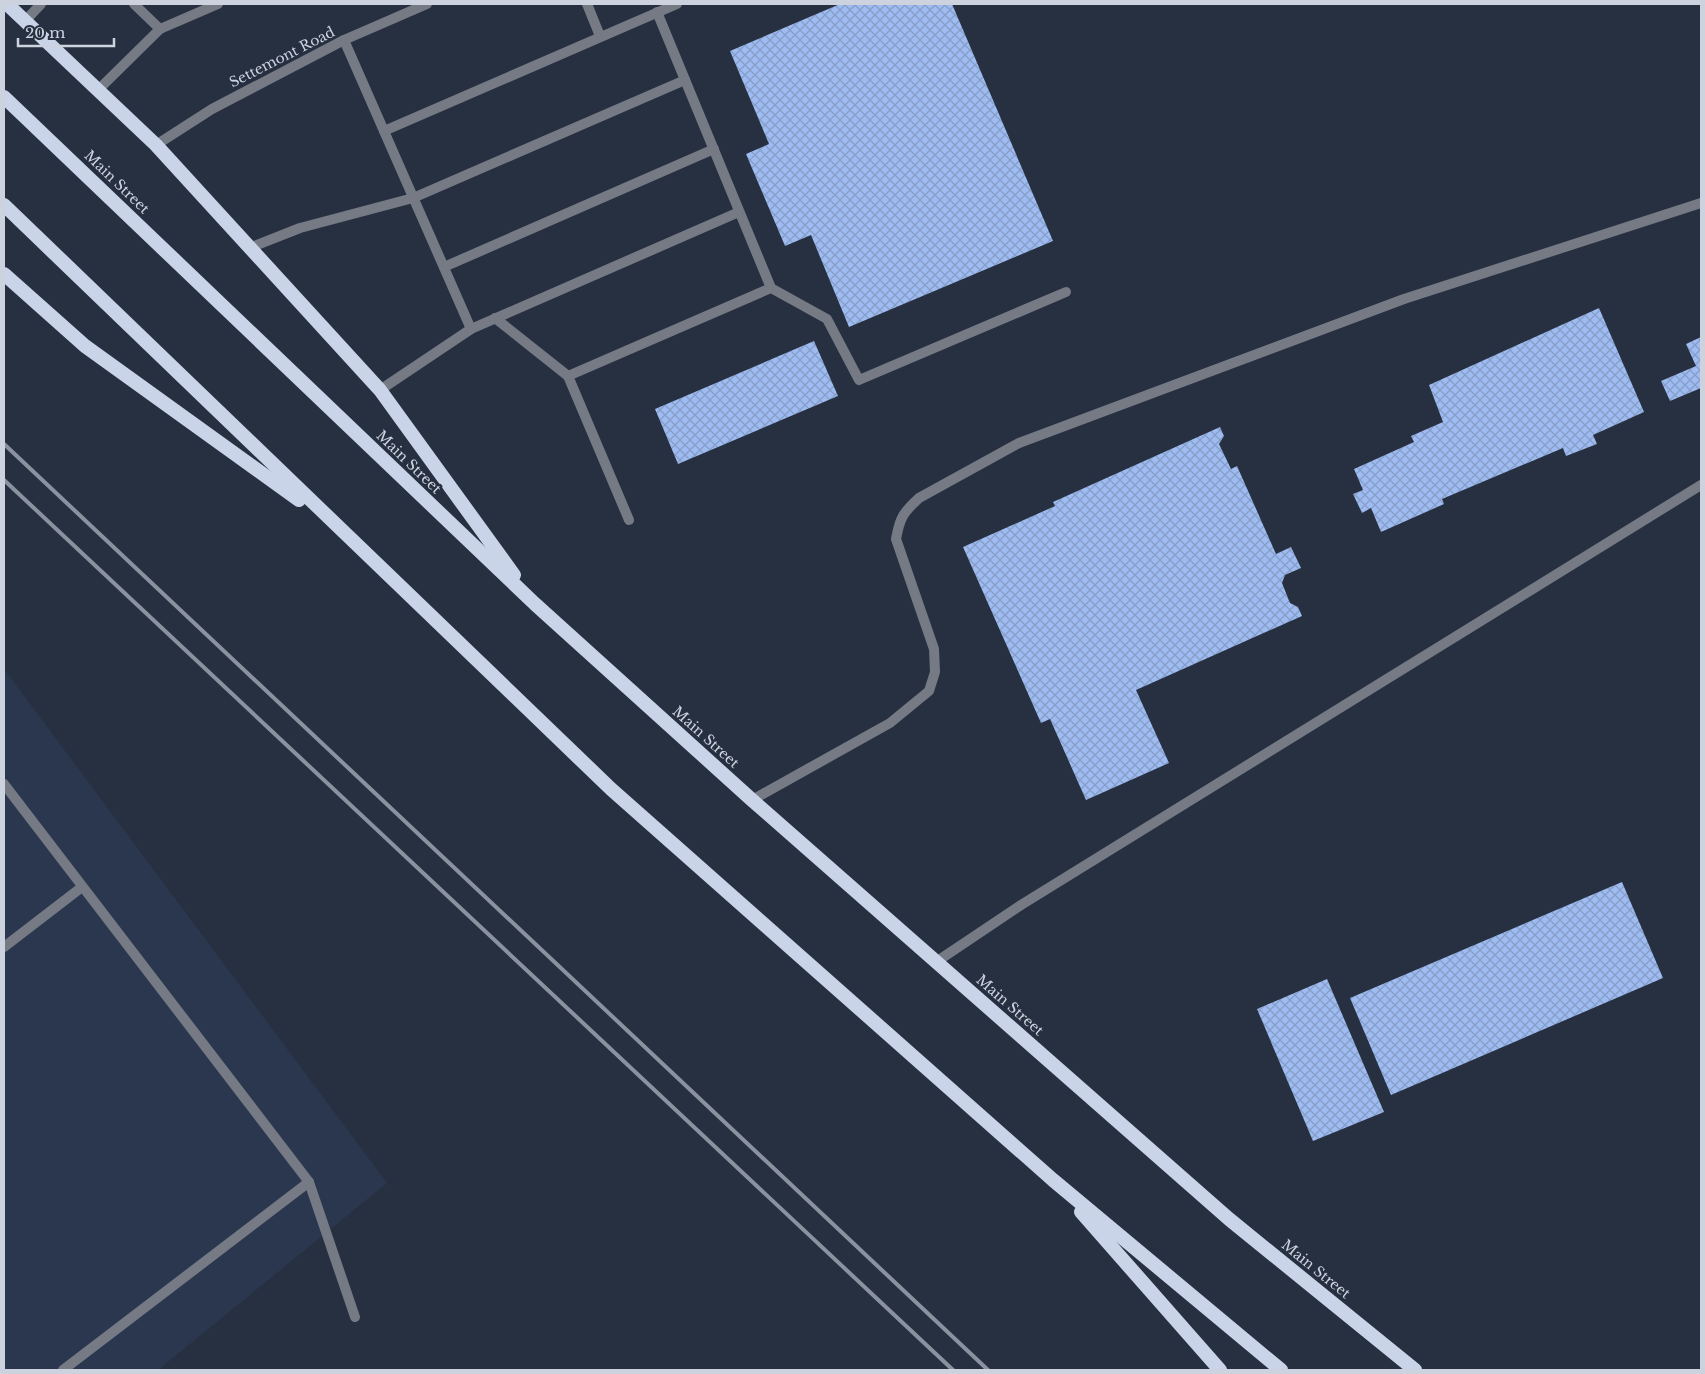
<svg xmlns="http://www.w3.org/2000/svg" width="1705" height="1374" font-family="'Libre Baskerville',serif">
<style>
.built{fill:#2b374e}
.building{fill:url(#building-cross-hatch)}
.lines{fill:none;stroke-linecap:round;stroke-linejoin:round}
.service{stroke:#757a84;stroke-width:10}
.minor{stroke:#757a84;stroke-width:10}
.trunk{stroke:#c9d4e9;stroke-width:14}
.rail{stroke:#8a929f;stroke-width:4}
.labels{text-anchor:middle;stroke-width:5;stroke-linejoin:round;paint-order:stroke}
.street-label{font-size:14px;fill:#cdd3de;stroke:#263041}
</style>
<defs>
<pattern id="building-cross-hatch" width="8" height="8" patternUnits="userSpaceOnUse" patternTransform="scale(1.25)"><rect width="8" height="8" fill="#9ebcf2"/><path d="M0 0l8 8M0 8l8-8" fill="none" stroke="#869dc6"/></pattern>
</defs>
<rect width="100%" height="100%" fill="#263041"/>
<path class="built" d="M4,669L387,1183L158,1370H4Z"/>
<g class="building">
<path d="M840,4H952L1053,241L849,327L811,235L785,246L746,154L769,144L730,51Z"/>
<path d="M1599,308L1644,412L1593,435L1597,444L1566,456L1563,448L1442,499L1444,504L1381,532L1371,508L1362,513L1353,494L1363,490L1354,469L1414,442L1411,436L1443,422L1429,385Z"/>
<path d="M1701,337V388L1670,401L1661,381L1696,366L1686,344Z"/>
<path d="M814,341L838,396L678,464L655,409Z"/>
<path d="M1220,427L1224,436L1219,444L1231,469L1237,466L1276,554L1291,547L1301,568L1285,575L1282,583L1290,603L1298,607L1302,616L1136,690L1169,763L1086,800L1050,719L1041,723L963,547L1055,506L1053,502Z"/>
<path d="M1622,882L1663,978L1391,1095L1350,998Z"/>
<path d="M1327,979L1384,1112L1313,1141L1257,1009Z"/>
</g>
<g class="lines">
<g class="service">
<path d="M134,4L160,29"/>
<path d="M587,4L600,36"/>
<path d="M657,12L771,288L827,319L859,380L1066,292"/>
<path d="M25,21L41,4"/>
<path d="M344,40L471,329"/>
<path d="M98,90L160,29L218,4"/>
<path d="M384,131L677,4"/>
<path d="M249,248L300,228L413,198L685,80"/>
<path d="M444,267L714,149"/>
<path d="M495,318L568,376L629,520"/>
<path d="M568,376L771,288"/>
<path d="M380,390L471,329L739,212"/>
<path d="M4,784L309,1182L355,1317"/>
<path d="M752,800L890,723L929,691L935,672L934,649L896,539C900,517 903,513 919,498L1019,443L1404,299L1701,203"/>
<path d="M4,947L82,887"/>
<path d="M936,962L1021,905L1701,485"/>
<path d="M63,1370L309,1182"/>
</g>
<path class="minor" d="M156,145L212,109L344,40L427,4"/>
<g class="trunk">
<path d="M7,4L156,145L380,390L514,575"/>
<path d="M4,97L535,604L752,800L1229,1219L1415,1370"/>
<path d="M4,205L611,789L1053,1180L1281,1370"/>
<path d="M4,274L85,346L299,500"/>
<path d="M1081,1212L1220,1370"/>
</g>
<g class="rail">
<path d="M4,444L988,1370"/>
<path d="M4,480L953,1370"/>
</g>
</g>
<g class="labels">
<g class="street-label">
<text transform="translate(282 57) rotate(-27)" y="5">Settemont Road</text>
<text transform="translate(117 182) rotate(44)" y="5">Main Street</text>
<text transform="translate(409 462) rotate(44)" y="5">Main Street</text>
<text transform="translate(706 737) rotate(42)" y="5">Main Street</text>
<text transform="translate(1010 1005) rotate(41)" y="5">Main Street</text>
<text transform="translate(1316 1269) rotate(39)" y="5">Main Street</text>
</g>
</g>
<rect width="1705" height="1374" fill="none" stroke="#cdd3de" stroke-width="10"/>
<path d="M18 38v8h96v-8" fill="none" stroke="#cdd3de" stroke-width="2.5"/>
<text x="25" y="38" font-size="15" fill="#cdd3de" stroke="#263041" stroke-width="4" paint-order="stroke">20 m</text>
</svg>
